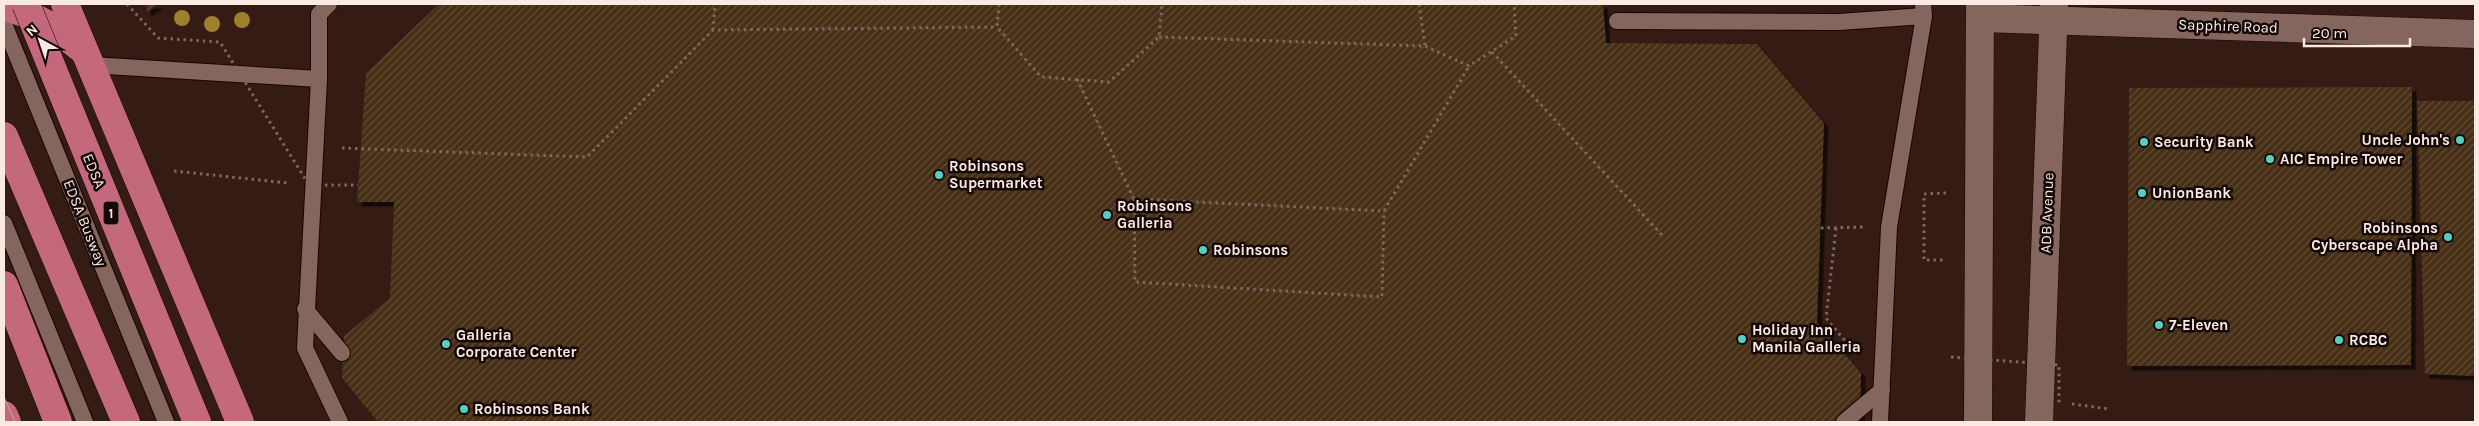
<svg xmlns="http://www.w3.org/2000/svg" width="2479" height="426" font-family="Karla,sans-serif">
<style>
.building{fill:url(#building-hatch);filter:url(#shadow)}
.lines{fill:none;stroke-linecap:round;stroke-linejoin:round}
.service-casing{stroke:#1b0502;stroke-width:18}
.minor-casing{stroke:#1b0502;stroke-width:29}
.tertiary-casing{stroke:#1b0502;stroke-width:29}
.trunk-casing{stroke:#1b0502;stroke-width:29}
.path{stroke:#7e6861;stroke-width:3;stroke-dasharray:2.5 4;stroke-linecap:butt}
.service{stroke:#85665e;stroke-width:16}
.minor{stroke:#85665e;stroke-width:28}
.tertiary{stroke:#85665e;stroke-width:28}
.trunk{stroke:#c4687c;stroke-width:28}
.tram{stroke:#c2aea8;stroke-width:1}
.trunk-bridge-casing{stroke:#1b0502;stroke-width:29;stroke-linecap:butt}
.path-bridge{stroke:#7e6861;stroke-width:3;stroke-dasharray:2.5 4;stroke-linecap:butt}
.trunk-bridge{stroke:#c4687c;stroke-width:28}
.tree{fill:#9e7f2c}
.poi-dot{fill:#58cec0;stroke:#140906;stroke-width:2}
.labels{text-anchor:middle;stroke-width:5;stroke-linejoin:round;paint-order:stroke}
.shield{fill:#140906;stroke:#b6a6a1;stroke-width:1}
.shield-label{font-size:14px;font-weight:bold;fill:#fbe9e4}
.street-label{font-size:15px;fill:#fbe9e4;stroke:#140906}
.poi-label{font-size:15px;font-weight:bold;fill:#fbe9e4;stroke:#140906;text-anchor:start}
</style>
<defs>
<pattern id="building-hatch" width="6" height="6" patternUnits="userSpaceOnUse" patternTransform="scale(1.25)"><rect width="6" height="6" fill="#462e15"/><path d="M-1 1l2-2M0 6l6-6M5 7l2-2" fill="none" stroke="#624c37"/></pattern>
<filter id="shadow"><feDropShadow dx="4.5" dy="4.5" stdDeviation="0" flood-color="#0009"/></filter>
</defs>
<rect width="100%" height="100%" fill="#341b14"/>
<g class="building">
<path d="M146,4H159L147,12Z"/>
<path d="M439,4H1603L1606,43L1757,44L1824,123L1817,322L1861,373L1860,422H378L342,378L344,336L390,298L394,202H357L366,73Z"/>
<path d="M2412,87L2411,365L2127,366L2129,88Z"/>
<path d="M2417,101H2475V376L2425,374Z"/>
</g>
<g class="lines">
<g class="service-casing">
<g id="service">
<path d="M329,4L319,14V79L305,348L340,422"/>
<path d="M1617,21L1839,22L1924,16"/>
<path d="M4,24L166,422"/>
<path d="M91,65L319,79"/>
<path d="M4,223L85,422"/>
<path d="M305,309L342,353"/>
<path d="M1844,422L1882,390"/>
<path d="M1880,422L1889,227L1924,16L1923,4"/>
</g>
</g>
<g class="minor-casing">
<path id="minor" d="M1981,18L2475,34"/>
</g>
<g class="tertiary-casing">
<g id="tertiary">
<path d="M1978,422L1980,4"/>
<path d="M2039,422L2054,4"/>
</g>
</g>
<g class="trunk-casing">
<g id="trunk">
<path d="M65,4L240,422"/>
<path d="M4,7C36,14 58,30 83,50"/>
<path d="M4,136L126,422"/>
<path d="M4,285L58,422"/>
<path d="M4,415L7,422"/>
</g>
</g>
<g class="path">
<path d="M999,4L997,27L1041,77L1109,82L1159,37L1162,4"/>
<path d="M1419,4L1425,46"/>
<path d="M713,30L715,4"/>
<path d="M1159,37L1425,46L1469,66L1516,36L1514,4"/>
<path d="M1492,52L1662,235"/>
<path d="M1077,79L1134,199L1384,211L1469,66"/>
<path d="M342,148L587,157L713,30L997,27"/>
<path d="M174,171L288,183"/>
<path d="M1946,193L1924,194V260H1946"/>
<path d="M1134,199L1135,282L1382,297L1384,211"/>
<path d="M1821,228L1863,227"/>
<path d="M1836,228L1826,318L1856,354"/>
<path d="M2072,404L2109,409"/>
</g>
<use href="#service" class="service"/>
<use href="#minor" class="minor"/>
<use href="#tertiary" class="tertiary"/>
<use href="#trunk" class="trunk"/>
<path class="tram" d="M4,397L15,422"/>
<g class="trunk-bridge-casing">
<path id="trunk-bridge" d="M26,4L197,422"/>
</g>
<g class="path-bridge">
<path d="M127,4L158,38L220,42L309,185H358"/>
<path d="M1951,357L2059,365V403"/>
</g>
<use href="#trunk-bridge" class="trunk-bridge"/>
</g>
<g class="tree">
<circle cx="182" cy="18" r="8"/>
<circle cx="242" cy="20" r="8"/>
<circle cx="212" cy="24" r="8"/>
</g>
<g class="poi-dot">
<circle cx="2460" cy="140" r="5"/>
<circle cx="2144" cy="142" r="5"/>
<circle cx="2270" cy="159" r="5"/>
<circle cx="939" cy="175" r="5"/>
<circle cx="2142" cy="193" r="5"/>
<circle cx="1107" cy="215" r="5"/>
<circle cx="2448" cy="237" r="5"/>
<circle cx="1203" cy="250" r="5"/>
<circle cx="2159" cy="325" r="5"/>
<circle cx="1742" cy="339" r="5"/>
<circle cx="2339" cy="340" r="5"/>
<circle cx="446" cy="344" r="5"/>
<circle cx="464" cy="409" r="5"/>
</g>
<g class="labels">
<rect class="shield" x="103.5" y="201.5" width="15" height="23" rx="4"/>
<g class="shield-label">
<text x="111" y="218">1</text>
</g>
<g class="street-label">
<text transform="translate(2228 26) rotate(2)" y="5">Sapphire Road</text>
<text transform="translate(94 171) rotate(68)" y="5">EDSA</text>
<text transform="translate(2047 213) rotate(-88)" y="5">ADB Avenue</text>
<text transform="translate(85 223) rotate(68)" y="5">EDSA Busway</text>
</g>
<g class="poi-label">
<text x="2450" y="145" text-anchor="end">Uncle John's</text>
<text x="2154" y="147">Security Bank</text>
<text x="2280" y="164">AIC Empire Tower</text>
<text x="949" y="171">Robinsons<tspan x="949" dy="17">Supermarket</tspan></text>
<text x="2152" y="198">UnionBank</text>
<text x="1117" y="211">Robinsons<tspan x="1117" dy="17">Galleria</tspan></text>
<text x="2438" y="233" text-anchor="end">Robinsons<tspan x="2438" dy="17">Cyberscape Alpha</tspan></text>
<text x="1213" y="255">Robinsons</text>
<text x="2169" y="330">7-Eleven</text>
<text x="1752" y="335">Holiday Inn<tspan x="1752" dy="17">Manila Galleria</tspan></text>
<text x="456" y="340">Galleria<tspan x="456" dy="17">Corporate Center</tspan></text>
<text x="2349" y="345">RCBC</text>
<text x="474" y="414">Robinsons Bank</text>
</g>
</g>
<rect width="2479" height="426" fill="none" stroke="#fbe9e4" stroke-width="10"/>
<g transform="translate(40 40) rotate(320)" stroke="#140906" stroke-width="4" paint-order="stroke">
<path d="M0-4L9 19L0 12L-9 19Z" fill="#fbe9e4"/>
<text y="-8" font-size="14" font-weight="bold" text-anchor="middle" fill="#fbe9e4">N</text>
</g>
<path d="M2304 38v8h106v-8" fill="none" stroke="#fbe9e4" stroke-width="2.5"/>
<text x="2312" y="38" font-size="15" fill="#fbe9e4" stroke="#140906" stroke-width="4" paint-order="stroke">20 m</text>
</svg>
